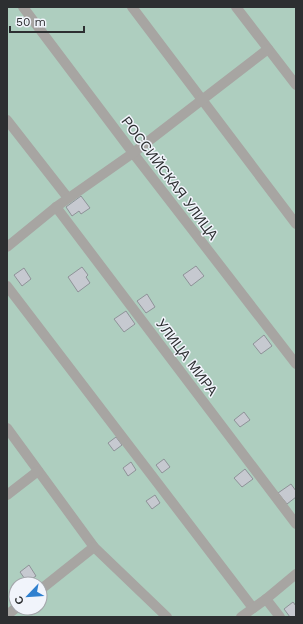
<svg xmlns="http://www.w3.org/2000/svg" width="303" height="624" font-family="'Work Sans',sans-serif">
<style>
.green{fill:#aecebf;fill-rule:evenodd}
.building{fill:#c6c9d0;stroke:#8e9298}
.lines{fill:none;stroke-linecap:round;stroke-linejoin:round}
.minor{stroke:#a7a5a2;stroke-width:10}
.labels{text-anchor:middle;stroke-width:3;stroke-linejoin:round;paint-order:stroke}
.street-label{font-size:14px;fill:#2d2f31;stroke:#f1f4fb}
</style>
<rect width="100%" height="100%" fill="#f1f4fb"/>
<path class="green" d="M7,7H296V617H7ZM16,584H40V608H16Z"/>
<g class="building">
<path d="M81,196L90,208L81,214L79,211L72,216L66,207Z"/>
<path d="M196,266L204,276L191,286L183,275Z"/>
<path d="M82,267L88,275L86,277L90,283L78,292L68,277Z"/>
<path d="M24,268L31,279L22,286L14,275Z"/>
<path d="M147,294L155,307L146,313L137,301Z"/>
<path d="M126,311L135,324L124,332L114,319Z"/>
<path d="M264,335L272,346L261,354L253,344Z"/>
<path d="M244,412L250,420L240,427L234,420Z"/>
<path d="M116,437L122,445L114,451L108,443Z"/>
<path d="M164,459L170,467L162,473L156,465Z"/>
<path d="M131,462L136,470L128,476L123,468Z"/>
<path d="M245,469L253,479L242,487L234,478Z"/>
<path d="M291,484L296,491V497L287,504L278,493Z"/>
<path d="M155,495L160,503L152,509L146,501Z"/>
<path d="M29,565L36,576L27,582L20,572Z"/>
<path d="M293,602L296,606V617H290L284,609Z"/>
</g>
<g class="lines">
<g class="minor">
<path d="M23,7L133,153L296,364"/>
<path d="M132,7L296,224"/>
<path d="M236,7L296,85"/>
<path d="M7,120L68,198"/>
<path d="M56,207L296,524"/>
<path d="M7,247L56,207L133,153L268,49"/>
<path d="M7,286L253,608"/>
<path d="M7,428L94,547L167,617"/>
<path d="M7,495L38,471"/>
<path d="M40,590L94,547"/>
<path d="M266,599L280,617"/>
<path d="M7,615L16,608"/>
<path d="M241,617L266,599L296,574"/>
</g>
</g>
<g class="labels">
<g class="street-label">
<text transform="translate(170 178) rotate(53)" y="5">РОССИЙСКАЯ УЛИЦА</text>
<text transform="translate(187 357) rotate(53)" y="5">УЛИЦА МИРА</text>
</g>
</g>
<rect width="303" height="624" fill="none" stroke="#2d2f31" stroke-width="16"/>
<g transform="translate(28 596) rotate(245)"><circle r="19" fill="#f1f4fb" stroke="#a3a5aa"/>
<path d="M0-3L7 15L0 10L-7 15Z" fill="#2f80cf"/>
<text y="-6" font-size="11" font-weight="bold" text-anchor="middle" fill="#2d2f31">С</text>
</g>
<path d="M10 26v6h74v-6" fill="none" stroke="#2d2f31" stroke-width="2"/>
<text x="16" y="26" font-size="12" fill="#2d2f31" stroke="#f1f4fb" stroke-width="3" paint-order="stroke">50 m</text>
</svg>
